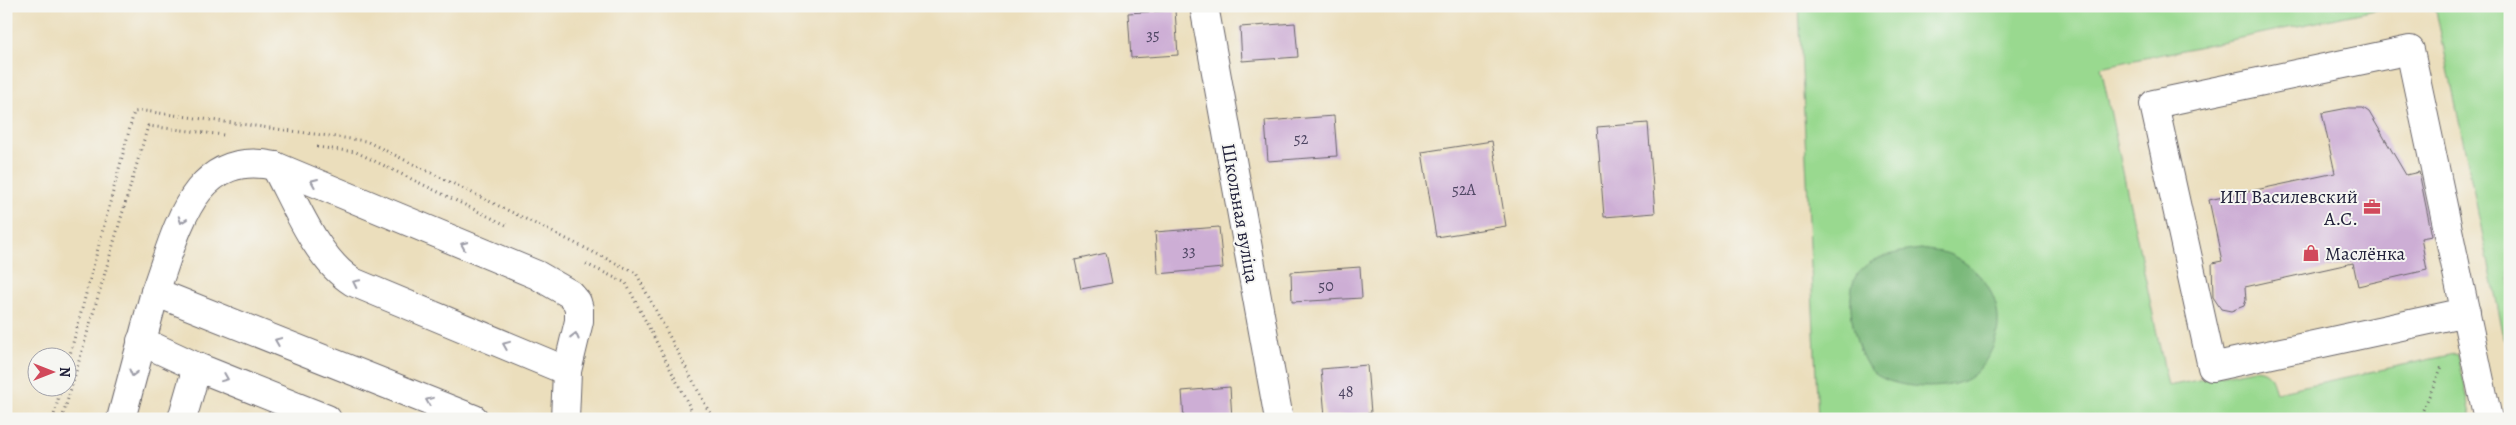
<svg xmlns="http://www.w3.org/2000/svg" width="2516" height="425" font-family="Alegreya,serif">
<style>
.green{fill:#99d98f;stroke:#5e7e65}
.forest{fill:#7ab97a;stroke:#4e6e5a}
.building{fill:#cdaed5}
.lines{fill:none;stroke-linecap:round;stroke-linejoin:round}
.minor-casing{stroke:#686468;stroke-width:30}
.major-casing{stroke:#686468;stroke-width:30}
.path{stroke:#686468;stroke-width:3;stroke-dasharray:1 4;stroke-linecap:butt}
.minor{stroke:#fff;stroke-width:28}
.major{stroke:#fff;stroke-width:28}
.oneway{stroke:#9c9ca7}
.labels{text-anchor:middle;stroke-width:4;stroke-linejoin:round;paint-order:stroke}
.number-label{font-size:16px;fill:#4d4562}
.poi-label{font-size:19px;fill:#22223b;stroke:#f6f6f2;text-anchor:end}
.street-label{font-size:19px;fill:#22223b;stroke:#f6f6f2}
</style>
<rect width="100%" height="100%" fill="#f6f6f2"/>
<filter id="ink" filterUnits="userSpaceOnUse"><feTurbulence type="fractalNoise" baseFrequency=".02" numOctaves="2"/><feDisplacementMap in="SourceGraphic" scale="10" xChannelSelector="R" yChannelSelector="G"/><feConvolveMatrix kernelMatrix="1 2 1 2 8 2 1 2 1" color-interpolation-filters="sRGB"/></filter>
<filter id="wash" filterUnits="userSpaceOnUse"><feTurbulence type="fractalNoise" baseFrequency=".0096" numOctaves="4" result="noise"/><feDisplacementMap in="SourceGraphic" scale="20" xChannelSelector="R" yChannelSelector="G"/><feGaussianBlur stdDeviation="1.12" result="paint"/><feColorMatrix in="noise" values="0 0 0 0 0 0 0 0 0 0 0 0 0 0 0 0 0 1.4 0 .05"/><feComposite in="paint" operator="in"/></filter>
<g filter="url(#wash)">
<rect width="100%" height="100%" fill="#ebdebc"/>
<g class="green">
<path d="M1799,6H2394L2101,67L2168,386L2254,369C2271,370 2271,378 2276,392L2455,354L2458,355L2472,419H1818Z"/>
<path d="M2435,6H2510V366Z"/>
</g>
<path class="forest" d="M1921,249C1930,251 1943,251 1951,255C1991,274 2011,315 1989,355C1983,365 1978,372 1969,378C1948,392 1893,389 1874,373C1855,358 1842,292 1858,273C1873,255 1900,252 1921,249Z"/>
<g id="blocks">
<g class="building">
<path d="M1175,10L1178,55L1131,58L1128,13Z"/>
<path d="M1295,23L1298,57L1242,61L1240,27Z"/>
<path d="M2348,108H2363L2369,112L2406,175L2419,172L2432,236L2421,238L2427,270L2358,286L2353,263L2245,287L2246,300L2244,306L2231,311L2221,309L2213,297L2212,263L2222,261L2209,200L2335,173L2322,113Z"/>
<path d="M1334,116L1337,156L1268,161L1265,121Z"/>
<path d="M1648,123L1655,213L1604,217L1597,127Z"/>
<path d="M1492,141L1506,226L1436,237L1422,152Z"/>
<path d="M1219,227L1223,268L1158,274L1155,232Z"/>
<path d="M1106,253L1112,283L1081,289L1075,260Z"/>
<path d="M1360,267L1362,298L1292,302L1291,272Z"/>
<path d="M1367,365L1371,413L1325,417L1321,369Z"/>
<path d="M1230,387L1232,419H1184L1182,391Z"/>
</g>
</g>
</g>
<g filter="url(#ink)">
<use href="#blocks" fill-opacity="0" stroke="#686468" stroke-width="1"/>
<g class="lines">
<g class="minor-casing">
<g id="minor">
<path d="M1204,6L1279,419"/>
<path d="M275,166C295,203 317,260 353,282L567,371"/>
<path d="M155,292C177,232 192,148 275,166L537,275L570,294L577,302L579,309V321L567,371L565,419"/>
<path d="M2466,312L2212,367L2154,104L2410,50L2488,419"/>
</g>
</g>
<g class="major-casing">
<g id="major">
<path d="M141,341L197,367"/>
<path d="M121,419L155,292L474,419"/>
<path d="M182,419L197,367L327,419"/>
</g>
</g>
<g class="path">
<path d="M317,147L356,152L506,225"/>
<path d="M586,264L626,283L696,419"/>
<path d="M68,362L134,112L144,111L366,141L636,273L713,419"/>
<path d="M53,419L61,388"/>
<path d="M62,419L148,126L224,135"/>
<path d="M2419,419L2443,364"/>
</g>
<use href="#minor" class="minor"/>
<use href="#major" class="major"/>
</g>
<defs><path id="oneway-chevron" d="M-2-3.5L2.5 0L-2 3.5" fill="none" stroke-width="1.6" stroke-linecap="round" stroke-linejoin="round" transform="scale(1.25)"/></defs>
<g class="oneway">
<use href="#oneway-chevron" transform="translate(314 182) rotate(-157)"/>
<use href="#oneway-chevron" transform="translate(182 220) rotate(110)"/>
<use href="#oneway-chevron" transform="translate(464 245) rotate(-157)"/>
<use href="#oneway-chevron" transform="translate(356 283) rotate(-154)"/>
<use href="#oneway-chevron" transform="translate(575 336) rotate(-76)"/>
<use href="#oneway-chevron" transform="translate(278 341) rotate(-158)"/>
<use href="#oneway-chevron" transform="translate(506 345) rotate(-158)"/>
<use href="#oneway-chevron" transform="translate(133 373) rotate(105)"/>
<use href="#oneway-chevron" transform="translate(225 378) rotate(22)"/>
<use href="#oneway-chevron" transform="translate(429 401) rotate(-158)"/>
</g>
</g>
<defs>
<g id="office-bare" transform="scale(1.35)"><path d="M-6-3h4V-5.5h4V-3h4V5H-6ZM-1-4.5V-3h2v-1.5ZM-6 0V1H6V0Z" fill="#d1495b" stroke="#f6f6f2" stroke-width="2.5" paint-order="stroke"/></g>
<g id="shop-bare" transform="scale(1.35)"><path d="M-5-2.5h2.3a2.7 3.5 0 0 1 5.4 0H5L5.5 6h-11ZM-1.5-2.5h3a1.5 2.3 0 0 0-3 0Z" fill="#d1495b" stroke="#f6f6f2" stroke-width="2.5" paint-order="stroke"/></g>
</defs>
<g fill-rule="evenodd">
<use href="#office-bare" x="2372" y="207"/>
<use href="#shop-bare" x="2311" y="253"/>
</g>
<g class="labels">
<g class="number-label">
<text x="1153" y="40">35</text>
<text x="1301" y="144">52</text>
<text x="1464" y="195">52А</text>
<text x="1189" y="256">33</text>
<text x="1326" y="291">50</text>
<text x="1346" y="397">48</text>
</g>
<g class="poi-label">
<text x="2358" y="203">ИП Василевский<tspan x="2358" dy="22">А.С.</tspan></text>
<text x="2325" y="260" text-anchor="start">Маслёнка</text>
</g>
<g class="street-label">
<text transform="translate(1241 213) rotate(80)" y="7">Школьная вуліца</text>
</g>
</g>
<rect width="2516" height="425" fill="none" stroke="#f6f6f2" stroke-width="25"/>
<g transform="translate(52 372) rotate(90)"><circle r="24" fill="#f6f6f2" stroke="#a1a1a9"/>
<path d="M0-4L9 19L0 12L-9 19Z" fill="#d1495b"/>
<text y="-8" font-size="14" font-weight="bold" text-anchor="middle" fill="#22223b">N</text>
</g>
</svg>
